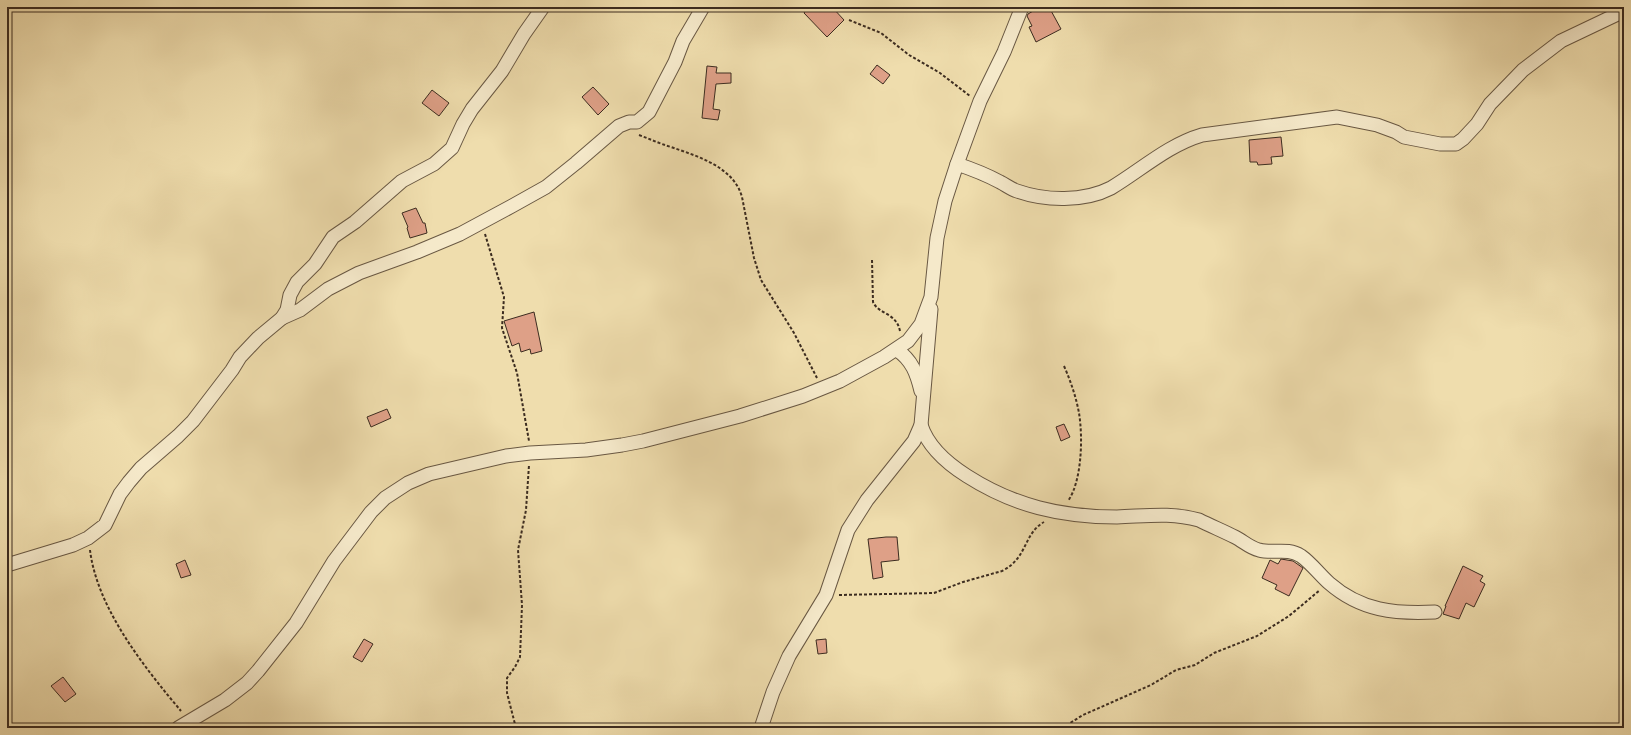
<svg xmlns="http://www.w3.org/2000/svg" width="1631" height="735" font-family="'IM FELL DW Pica',serif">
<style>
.building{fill:#dea087;stroke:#3c2c20}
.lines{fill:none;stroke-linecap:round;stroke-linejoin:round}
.minor-casing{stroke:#695843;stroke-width:15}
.path{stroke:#3c2c20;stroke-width:2;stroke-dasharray:3 2;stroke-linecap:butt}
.minor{stroke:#f5e9ca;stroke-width:13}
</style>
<rect width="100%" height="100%" fill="#efddad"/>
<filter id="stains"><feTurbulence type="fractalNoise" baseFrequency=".005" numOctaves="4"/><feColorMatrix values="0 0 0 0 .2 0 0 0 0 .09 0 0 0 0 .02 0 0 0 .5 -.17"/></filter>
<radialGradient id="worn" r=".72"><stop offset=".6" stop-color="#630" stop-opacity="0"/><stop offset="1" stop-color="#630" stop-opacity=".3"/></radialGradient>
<g class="building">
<path d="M808,7H832L844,20L827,37L804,13Z"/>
<path d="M1040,7H1049L1061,29L1036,42L1029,27L1032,26L1027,16L1028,14Z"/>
<path d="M877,65L890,75L883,84L870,74Z"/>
<path d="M707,66L717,67L716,73H731V83L716,84L713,109L720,110L718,120L702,118Z"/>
<path d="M593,87L609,104L598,115L582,97Z"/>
<path d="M432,90L449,103L439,116L422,103Z"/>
<path d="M1281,137L1283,156L1271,157L1272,164L1258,165L1257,162H1250L1249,140Z"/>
<path d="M416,208L423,223H425L427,233L410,238L407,228L408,227L402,213Z"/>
<path d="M534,312L542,351L531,354L530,349L521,352L519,343L512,346L504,321Z"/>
<path d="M387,409L391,418L371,427L367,417Z"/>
<path d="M1064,424L1070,437L1061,441L1056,427Z"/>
<path d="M886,537H897L899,560L881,562L883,577L873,579L868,539Z"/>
<path d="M1281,559L1293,561L1303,568L1289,596L1275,589L1277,585L1262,578L1270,560L1278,564Z"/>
<path d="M185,560L191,575L181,578L176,564Z"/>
<path d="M1463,566L1483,576L1480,581L1485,584L1474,607L1466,603L1459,619L1443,614L1446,606H1445Z"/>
<path d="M364,639L373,644L362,662L353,657Z"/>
<path d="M826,639L827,653L818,654L816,640Z"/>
<path d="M63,677L76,694L65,702L51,686Z"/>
</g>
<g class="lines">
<g class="minor-casing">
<g id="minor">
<path d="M957,164C972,169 987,175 1000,182C1006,185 1011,189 1017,191C1045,201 1084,202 1111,188C1141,170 1168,145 1202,135L1337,117L1377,125L1396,132L1404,137L1440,144H1456L1463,139L1477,124L1490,104L1523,70L1561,41L1624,11"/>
<path d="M282,318L300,310L328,289L359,273L417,252L460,234L512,206L546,187L576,163L619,126L629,122H637L649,112L675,62L683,41L703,7"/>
<path d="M897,350C912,360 917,374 921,391"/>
<path d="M921,425C928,447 948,464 967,476C1014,506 1061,517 1117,517C1147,516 1170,512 1199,520C1211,526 1223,531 1235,537C1243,541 1250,548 1259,550C1273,554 1287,547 1301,556C1311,563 1320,575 1329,583C1361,611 1395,614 1435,612"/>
<path d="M7,565L73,545L88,538L105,525L120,494L129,482L141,468L178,436L193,421L232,370L240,357L258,338L282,318L287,310L290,295L297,282L315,264L333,237L355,222L402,181L434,164L452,148L463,124L472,109L502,71L524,34L543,7"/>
<path d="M178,728L225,700L247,683L258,671L296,623L334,561L371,512L385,498L408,483L429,474L506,456L530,453L586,450L622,445L643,441L740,416L803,396L840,381L884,357L908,341L921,324L931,297L937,238L942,215L945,201L957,164L980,101L1004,52L1022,7"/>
<path d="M761,728L773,692L789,656L826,595L848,530L867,500L914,441L921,425L931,309"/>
</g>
</g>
<g class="path">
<path d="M849,20L881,33L909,55L940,73L970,96"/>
<path d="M639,135C647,138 654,141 662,144C690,154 733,164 742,197L754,258L761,280L794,333L817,378"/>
<path d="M485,234L504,297L502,328L517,373L529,441"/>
<path d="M872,260L873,302C879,315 896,312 900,331"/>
<path d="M1064,366C1071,382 1076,397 1079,413C1083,437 1082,481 1068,501"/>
<path d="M90,550C97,608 144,667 181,711"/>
<path d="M839,595L934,593L963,582L1002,571C1028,558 1023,534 1044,522"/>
<path d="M516,728L507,693V678L515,667L520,657L522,605L518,550L526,510L529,465"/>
<path d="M1062,728L1083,715L1151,685L1176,670L1195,665L1214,653L1257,636L1289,616L1320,590"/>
</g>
<use href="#minor" class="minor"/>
</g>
<rect width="1631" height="735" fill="none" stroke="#efddad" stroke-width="24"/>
<rect x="8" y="8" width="1615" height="719" fill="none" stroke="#3c2c20" stroke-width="2"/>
<rect x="12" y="12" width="1607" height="711" fill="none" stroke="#3c2c20"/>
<rect width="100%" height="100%" filter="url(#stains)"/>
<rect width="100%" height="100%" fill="url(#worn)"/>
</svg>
